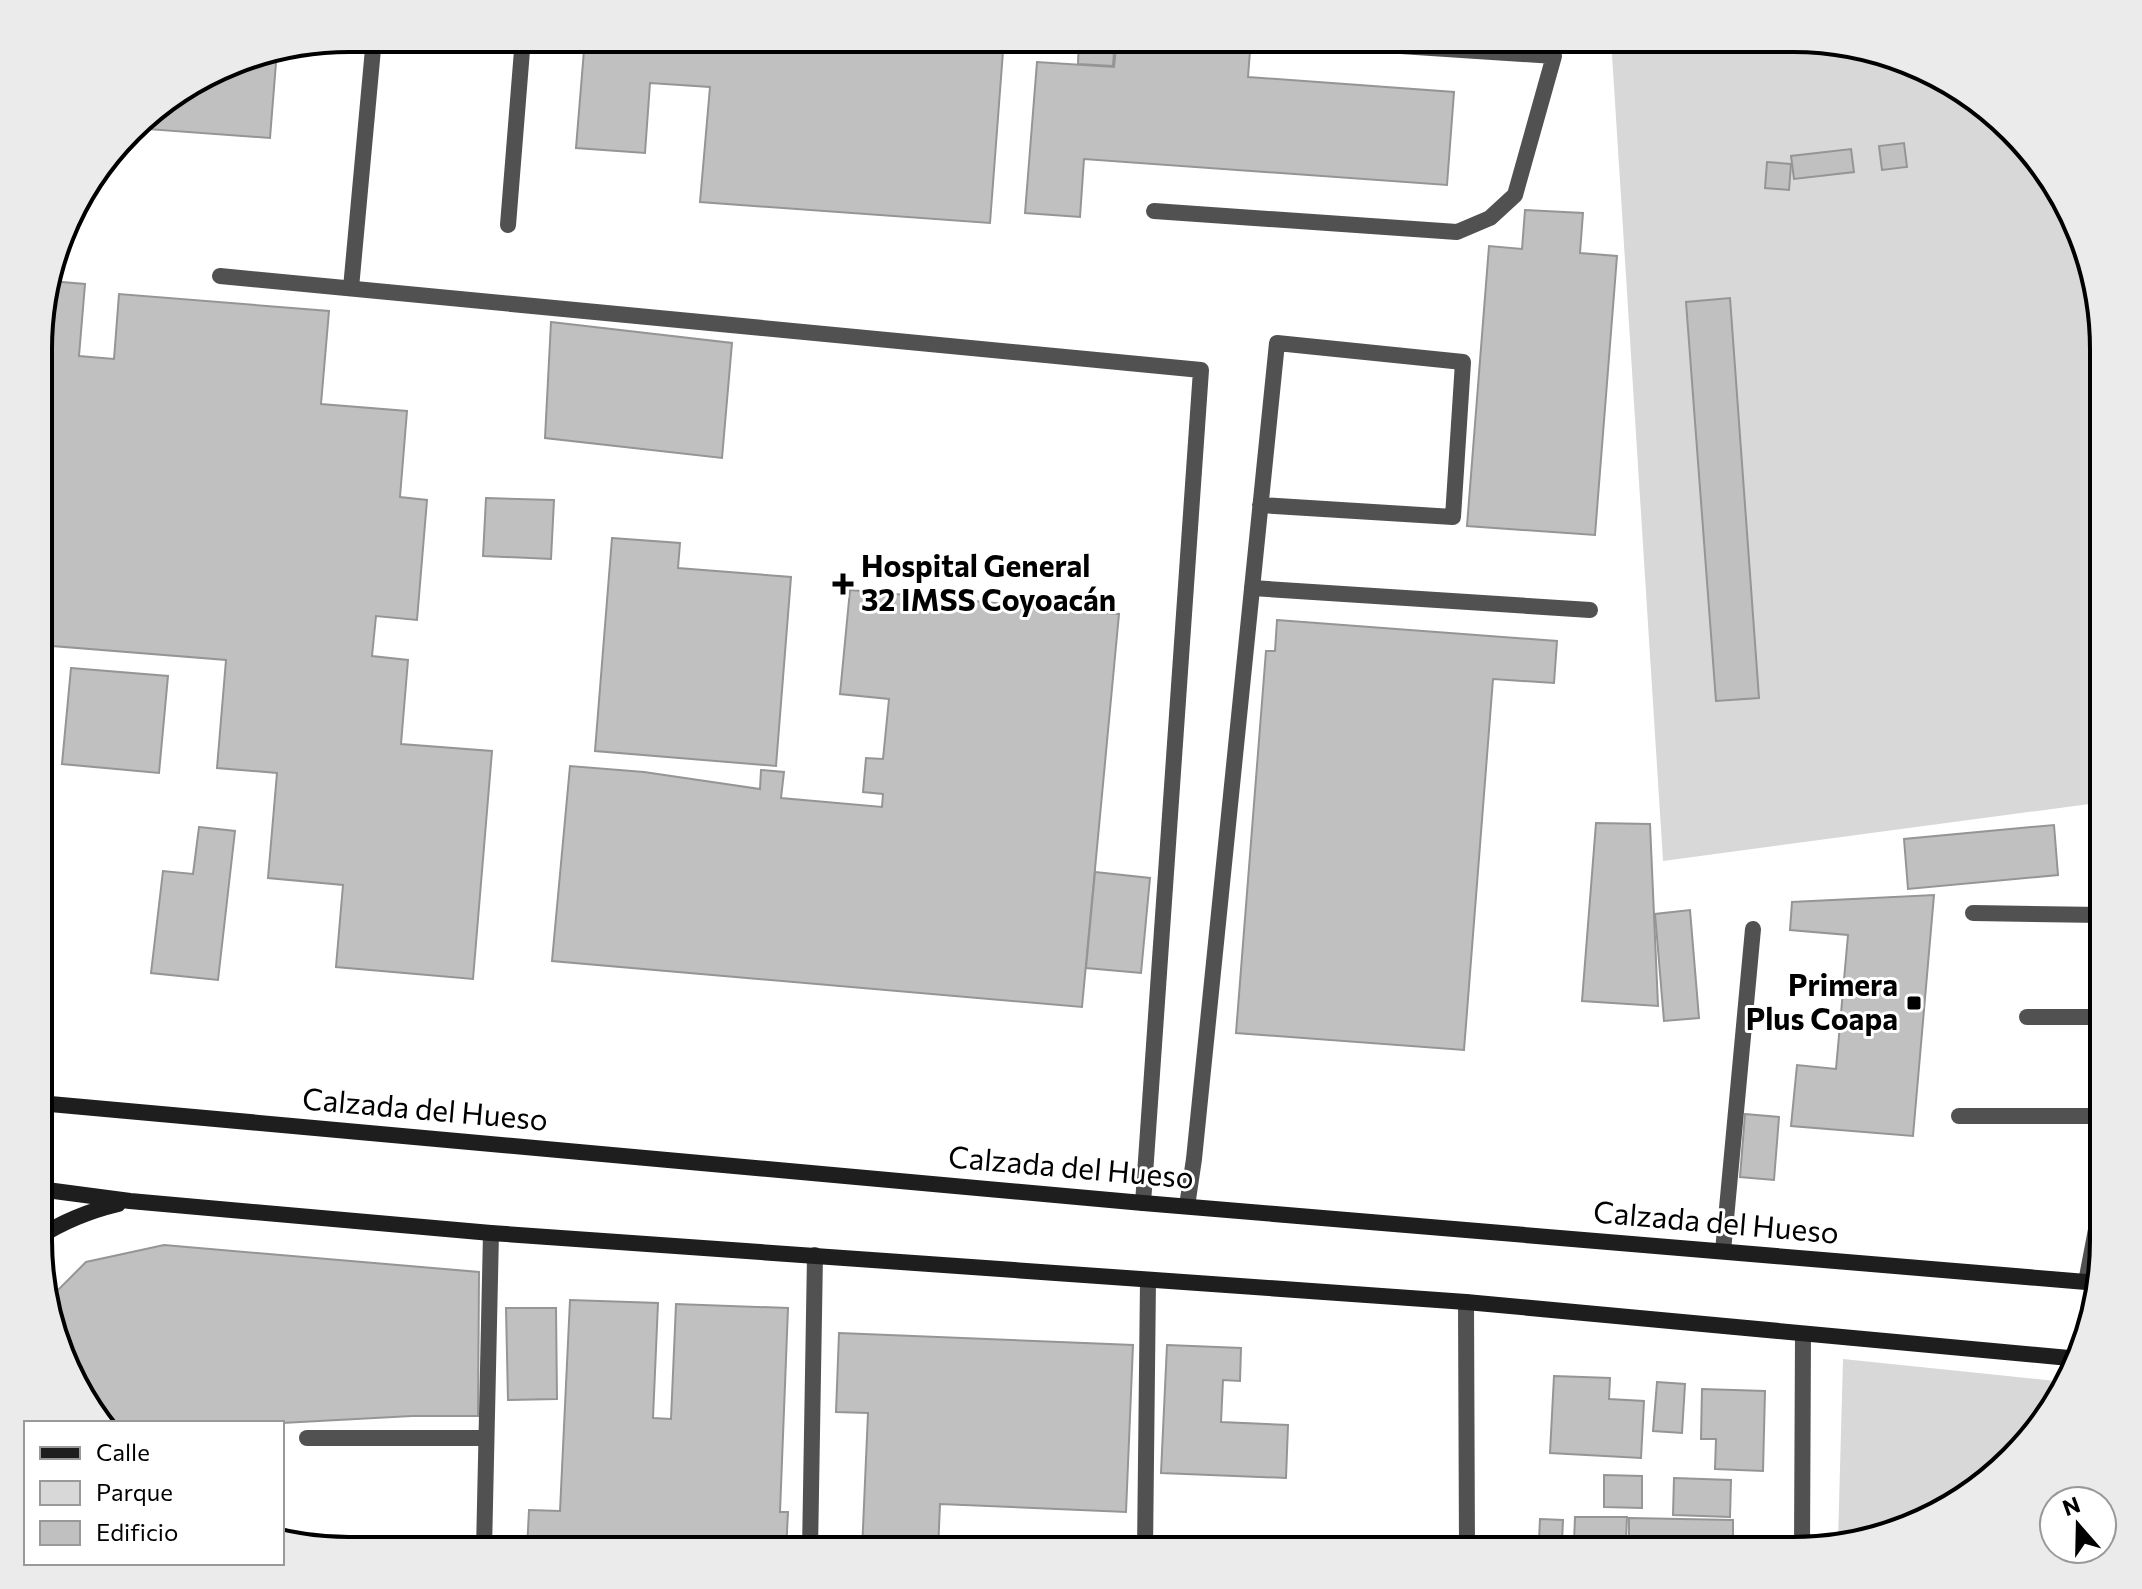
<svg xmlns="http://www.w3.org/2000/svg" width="2142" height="1589" font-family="Commissioner,sans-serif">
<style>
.green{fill:#d8d8d8}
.building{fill:#c0c0c0;stroke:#959595;stroke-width:2}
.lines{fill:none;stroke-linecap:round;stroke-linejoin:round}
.lane{stroke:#515151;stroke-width:16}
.street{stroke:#515151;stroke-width:16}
.secondary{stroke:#1e1e1e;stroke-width:16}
.poi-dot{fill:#000;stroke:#fff;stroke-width:3}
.labels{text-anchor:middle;stroke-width:6;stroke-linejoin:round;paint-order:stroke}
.poi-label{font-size:30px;font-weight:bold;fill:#000;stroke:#fff;text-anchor:start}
.street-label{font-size:30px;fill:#000;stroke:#fff}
.rim{fill:none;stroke:#000;stroke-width:4}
</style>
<rect width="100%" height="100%" fill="#fff"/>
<g class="green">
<path d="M1611,39H1813L1912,62L1998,115L2072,212L2104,349V802L1663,861Z"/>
<path d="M1843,1359L2066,1382L2027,1445L1930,1519L1838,1541Z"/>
</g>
<g class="building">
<path d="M585,38H1004L990,223L700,202L710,87L650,83L645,153L576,148Z"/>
<path d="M1079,38H1115L1113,66L1078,64Z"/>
<path d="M1117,38H1251L1248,77L1454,92L1447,185L1084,159L1080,217L1025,213L1037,62L1114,67Z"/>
<path d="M277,50L270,138L133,128L144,115L249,55Z"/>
<path d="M1904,143L1907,167L1882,170L1879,146Z"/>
<path d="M1851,149L1854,172L1794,179L1791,156Z"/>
<path d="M1767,162L1791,164L1789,190L1765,188Z"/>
<path d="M1525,210L1583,213L1580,253L1617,256L1595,535L1467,526L1489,246L1522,249Z"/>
<path d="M50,281L85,284L79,356L114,359L119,294L329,311L321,404L407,411L400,497L427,500L417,620L376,616L372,656L408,660L401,744L492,751L473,979L336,967L343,885L268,878L277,773L217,768L226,660L40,645L41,308Z"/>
<path d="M1730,298L1759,698L1716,701L1686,302Z"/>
<path d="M551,322L732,343L722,458L545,438Z"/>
<path d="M486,498L554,500L551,559L483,556Z"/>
<path d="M612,538L680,543L678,568L791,577L776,766L595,751Z"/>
<path d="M850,590L1119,614L1082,1007L552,961L570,766L644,772L760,789L761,770L784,772L781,798L882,807L883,794L863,792L866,758L883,759L889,699L840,694Z"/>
<path d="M1277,620L1557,641L1554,683L1493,679L1464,1050L1236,1033L1266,651H1275Z"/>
<path d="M71,668L168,676L159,773L62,764Z"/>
<path d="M1596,823L1650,824L1658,1006L1582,1001Z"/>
<path d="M2054,825L2058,875L1908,889L1904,839Z"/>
<path d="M199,827L235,831L218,980L151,973L163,871L193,874Z"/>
<path d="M1095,872L1150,878L1141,973L1086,968Z"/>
<path d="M1934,895L1913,1136L1791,1126L1797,1065L1836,1069L1848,935L1790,930L1792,902Z"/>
<path d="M1690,910L1699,1018L1664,1021L1655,914Z"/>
<path d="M1745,1114L1779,1117L1774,1180L1740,1177Z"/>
<path d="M164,1245L479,1272L478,1416H412L282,1423H105L70,1378L49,1299L86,1262Z"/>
<path d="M570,1300L658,1303L653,1418L671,1419L676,1304L788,1308L780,1512H788L786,1551L527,1550L529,1510L560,1511Z"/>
<path d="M506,1308H556L557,1399L508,1400Z"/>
<path d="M839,1333L1133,1345L1126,1512L940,1504L938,1551H862L868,1413L836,1412Z"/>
<path d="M1167,1345L1241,1348L1240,1381L1223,1380L1221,1422L1288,1425L1286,1478L1161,1473Z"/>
<path d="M1554,1376L1610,1378L1609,1399L1644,1401L1641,1458L1550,1453Z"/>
<path d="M1657,1382L1685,1384L1682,1433L1653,1431Z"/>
<path d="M1702,1389L1765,1391L1763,1471L1715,1469L1716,1439H1701Z"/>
<path d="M1604,1475L1642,1476V1508L1604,1507Z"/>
<path d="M1674,1478L1731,1480L1730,1517L1673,1515Z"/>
<path d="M1575,1517H1627L1626,1542H1574Z"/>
<path d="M1629,1518L1733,1520V1551H1661L1662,1544H1629Z"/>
<path d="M1540,1519L1563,1520L1562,1541H1567V1551H1504V1542L1539,1541Z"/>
<path d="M1578,1546L1605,1547V1551H1578Z"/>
</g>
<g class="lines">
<g class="lane">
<path d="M1154,211L1457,232L1490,218L1515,195L1554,56L1309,40"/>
<path d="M508,225L523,38"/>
<path d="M220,276L1201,370L1143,1203"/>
<path d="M351,288L374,38"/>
<path d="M1252,588L1590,610"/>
<path d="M1973,913L2102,915L2099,1214L2086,1282"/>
<path d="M2027,1017H2102"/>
<path d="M1959,1116H2102"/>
<path d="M1187,1206L1194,1159L1277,343L1463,362L1453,517L1260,505"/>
<path d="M1723,1251L1753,929"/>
</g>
<g class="street">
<path d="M1466,1302L1467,1551"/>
<path d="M307,1438H486"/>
<path d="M1802,1549L1803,1334"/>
<path d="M484,1550L491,1233"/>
<path d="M810,1551L815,1255"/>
<path d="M1145,1551L1148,1280"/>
</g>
<g class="secondary">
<path d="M39,1103L1143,1203L2098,1283"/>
<path d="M39,1189L130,1201L491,1233L1466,1302L2080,1359"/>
<path d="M39,1237C64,1221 89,1211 118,1204"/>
</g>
</g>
<g class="poi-dot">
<path d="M839 572h8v8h8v8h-8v8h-8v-8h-8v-8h8z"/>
<rect x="1906" y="995" width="16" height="16" rx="4"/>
</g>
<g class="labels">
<g class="poi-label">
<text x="861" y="577">Hospital General<tspan x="861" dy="34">32 IMSS Coyoacán</tspan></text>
<text x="1898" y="996" text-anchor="end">Primera<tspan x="1898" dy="34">Plus Coapa</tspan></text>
</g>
<g class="street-label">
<text transform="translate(425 1110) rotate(5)" y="10">Calzada del Hueso</text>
<text transform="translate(1071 1168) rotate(5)" y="10">Calzada del Hueso</text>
<text transform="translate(1716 1223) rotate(5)" y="10">Calzada del Hueso</text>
</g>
</g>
<path d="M0 0H2142V1589H0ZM349 52H1793A297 297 0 0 1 2090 349V1240A297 297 0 0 1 1793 1537H349A297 297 0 0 1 52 1240V349A297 297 0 0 1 349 52Z" fill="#ebebeb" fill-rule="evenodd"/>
<path class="rim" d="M349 52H1793A297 297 0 0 1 2090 349V1240A297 297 0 0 1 1793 1537H349A297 297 0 0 1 52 1240V349A297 297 0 0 1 349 52Z"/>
<rect x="24" y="1421" width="260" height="144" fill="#ffffff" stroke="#999999" stroke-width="2"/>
<rect x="40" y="1447" width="40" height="12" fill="#1e1e1e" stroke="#999999" stroke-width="2"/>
<text x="96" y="1461" font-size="24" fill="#000000">Calle</text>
<rect x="40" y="1481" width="40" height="24" fill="#d8d8d8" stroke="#999999" stroke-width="2"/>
<text x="96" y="1501" font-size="24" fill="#000000">Parque</text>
<rect x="40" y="1521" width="40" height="24" fill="#c0c0c0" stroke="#999999" stroke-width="2"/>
<text x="96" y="1541" font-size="24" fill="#000000">Edificio</text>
<g transform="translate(2078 1525) rotate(340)"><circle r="38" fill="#ffffff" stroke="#999999" stroke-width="2"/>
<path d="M0-6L14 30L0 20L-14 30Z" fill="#000000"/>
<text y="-12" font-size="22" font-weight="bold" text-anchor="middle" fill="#000000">N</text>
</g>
</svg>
